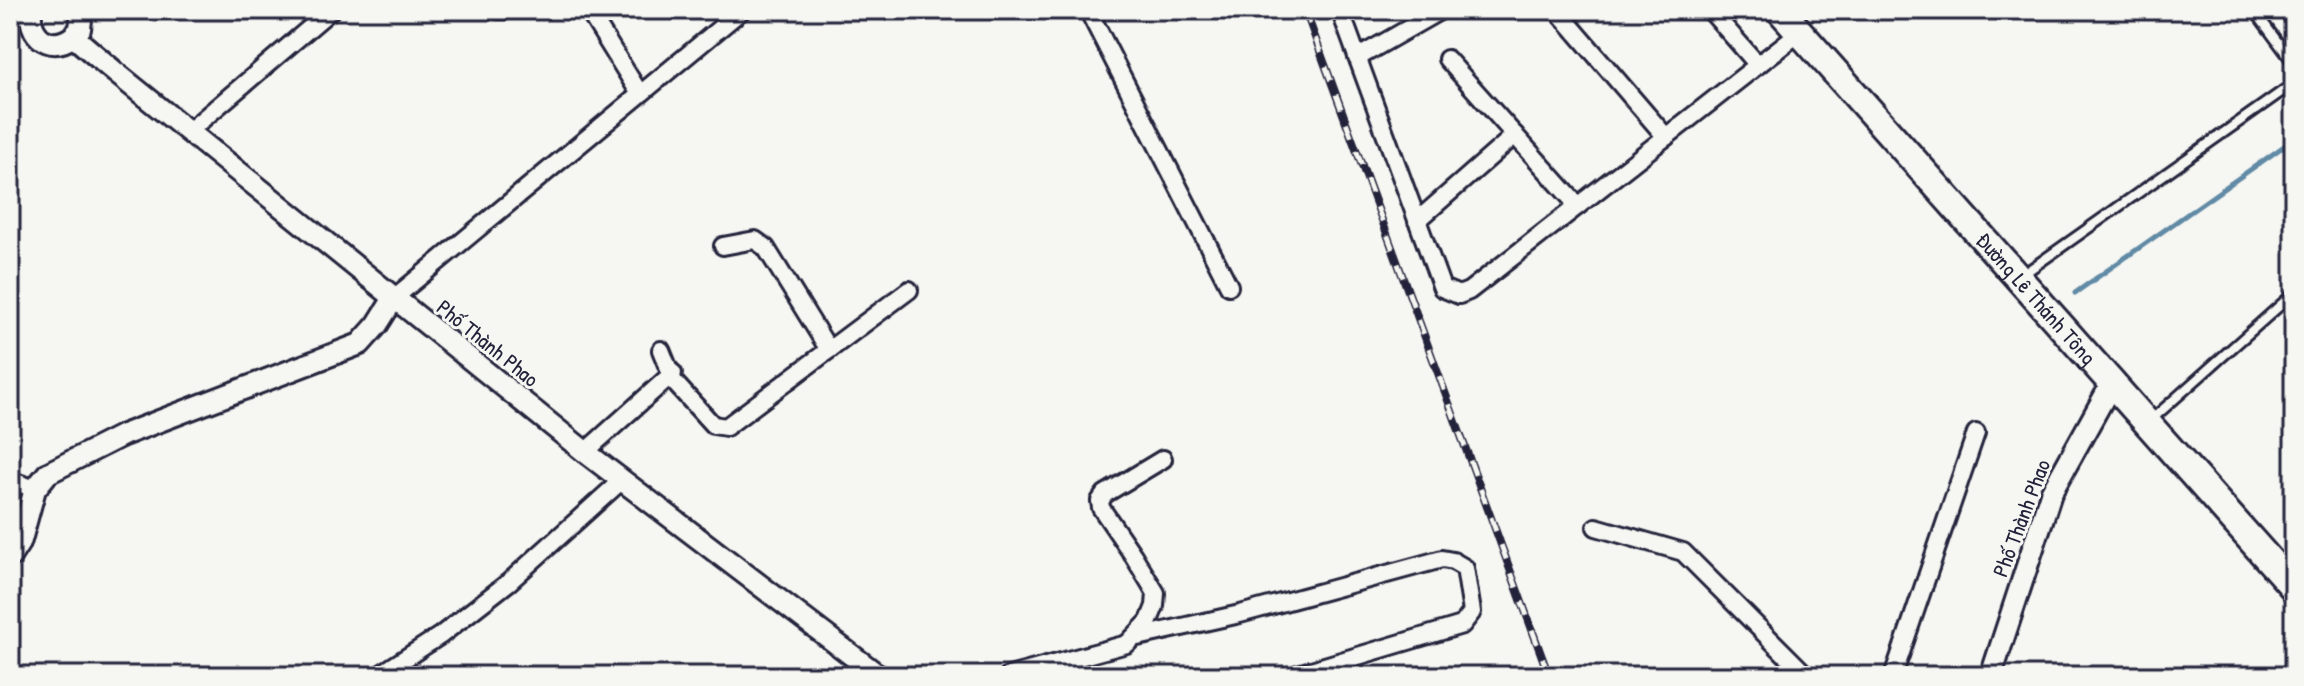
<svg xmlns="http://www.w3.org/2000/svg" width="2304" height="686" font-family="'Patrick Hand',sans-serif">
<style>
.lines{fill:none;stroke-linecap:round;stroke-linejoin:round}
.stream{stroke:#608aa5;stroke-width:5}
.service-casing{stroke:#22223b;stroke-width:14}
.minor-casing{stroke:#22223b;stroke-width:22}
.tertiary-casing{stroke:#22223b;stroke-width:26}
.trunk-casing{stroke:#22223b;stroke-width:32}
.service{stroke:#f6f6f2;stroke-width:8}
.minor{stroke:#f6f6f2;stroke-width:16}
.tertiary{stroke:#f6f6f2;stroke-width:20}
.trunk{stroke:#f6f6f2;stroke-width:26}
.rail-casing{stroke:#22223b;stroke-width:8}
.rail{stroke:#f6f6f2;stroke-width:5;stroke-dasharray:15;stroke-linecap:butt}
.labels{text-anchor:middle;stroke-width:6;stroke-linejoin:round;paint-order:stroke}
.street-label{font-size:22px;fill:#22223b;stroke:#f6f6f2}
</style>
<rect width="100%" height="100%" fill="#f6f6f2"/>
<filter id="ink" filterUnits="userSpaceOnUse"><feTurbulence type="fractalNoise" baseFrequency=".0125" numOctaves="2"/><feDisplacementMap in="SourceGraphic" scale="16" xChannelSelector="R" yChannelSelector="G"/><feConvolveMatrix kernelMatrix="1 2 1 2 8 2 1 2 1" color-interpolation-filters="sRGB"/></filter>
<g filter="url(#ink)">
<g class="lines">
<path class="stream" d="M2075,293L2294,139"/>
<g class="service-casing">
<g id="service">
<path d="M2254,10L2294,64"/>
<path d="M2022,275L2294,83"/>
<path d="M2151,420L2294,293"/>
</g>
</g>
<g class="minor-casing">
<g id="minor">
<path d="M499,10H505"/>
<path d="M588,10L640,94"/>
<path d="M1088,10L1229,286"/>
<path d="M1340,10L1442,288L1459,295L1469,291L1800,32"/>
<path d="M1557,10L1666,137"/>
<path d="M1710,10L1758,65"/>
<path d="M1357,58L1441,10"/>
<path d="M1447,59L1578,206"/>
<path d="M189,131L331,10"/>
<path d="M1417,221L1515,135"/>
<path d="M723,246L755,240L766,248L829,350"/>
<path d="M394,298L742,10"/>
<path d="M661,350L674,382L713,425L726,427L909,290"/>
<path d="M585,452L673,373"/>
<path d="M10,480L35,489"/>
<path d="M1596,527L1683,552L1807,676"/>
<path d="M1133,638L1240,614L1442,559L1453,561L1465,568L1472,612L1462,625L1291,676"/>
<path d="M378,676L441,635L509,582L622,480"/>
<path d="M1009,676L1127,644L1149,621L1155,606L1156,593L1133,555L1101,508L1100,501L1105,494L1163,459"/>
<path d="M1893,676L1976,433"/>
</g>
</g>
<g class="tertiary-casing">
<g id="tertiary">
<path d="M31,10C28,43 60,55 80,29L82,10"/>
<path d="M74,37L115,72L585,452L879,676"/>
<path d="M10,557L21,540L35,489L48,473L123,435L360,344L377,325L394,298"/>
<path d="M1991,676L2051,493L2112,383"/>
</g>
</g>
<g class="trunk-casing">
<g id="trunk">
<path id="s1" d="M1780,10L2294,588"/>
</g>
</g>
<use href="#service" class="service"/>
<use href="#minor" class="minor"/>
<use href="#tertiary" class="tertiary"/>
<use href="#trunk" class="trunk"/>
<g class="rail-casing">
<path id="rail" d="M1305,10L1549,676"/>
</g>
<use href="#rail" class="rail"/>
</g>
</g>
<g class="labels">
<g class="street-label">
<text dy="8" stroke="none"><textPath href="#s1" startOffset="386">Đường Lê Thánh Tông</textPath></text>
<text transform="translate(488 343) rotate(39)" y="8">Phố Thành Phao</text>
<text transform="translate(2021 518) rotate(-69)" y="8">Phố Thành Phao</text>
</g>
</g>
<rect width="2304" height="686" fill="none" stroke="#f6f6f2" stroke-width="40"/>
<rect x="20" y="20" width="2264" height="646" fill="none" stroke="#22223b" stroke-width="3" filter="url(#ink)"/>
</svg>
